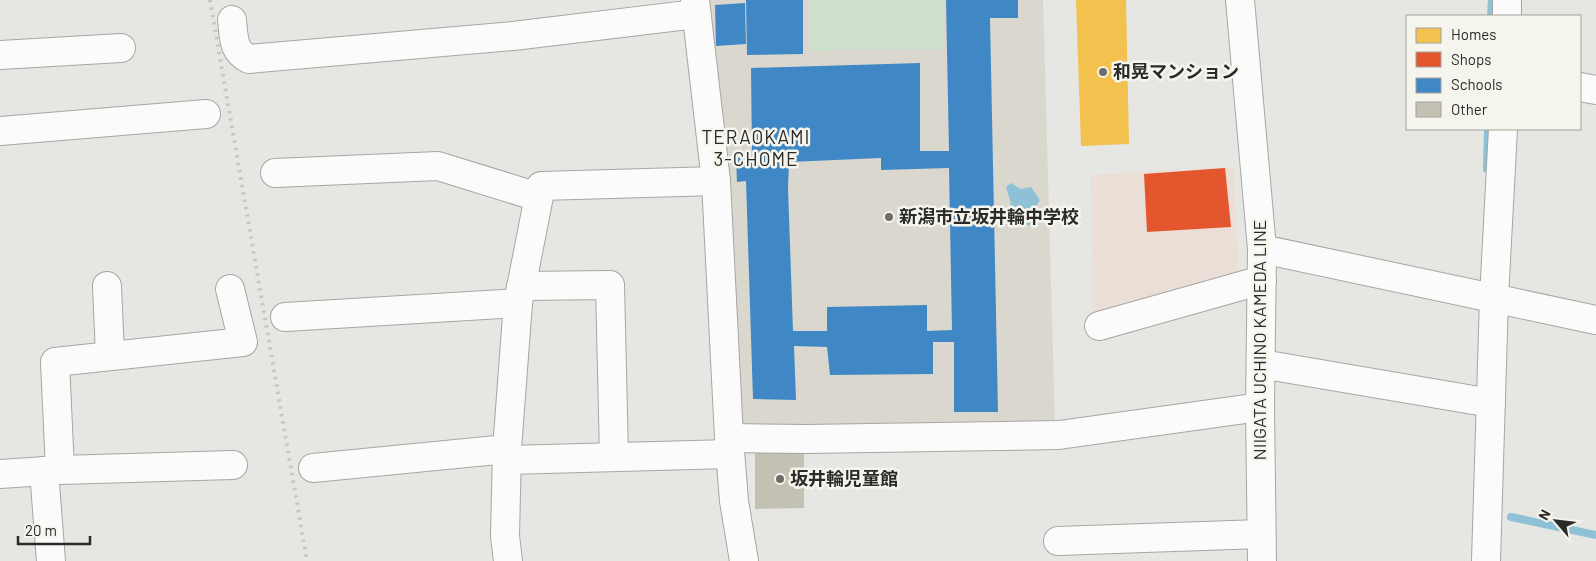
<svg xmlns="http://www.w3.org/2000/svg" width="1596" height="561" font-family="Barlow,'Noto Sans JP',sans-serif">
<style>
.commercial{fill:#eaded6}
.built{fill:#d9d7ce}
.green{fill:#cfe0cd}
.water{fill:#8ec1d5}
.homes{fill:#f2c14e}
.shops{fill:#e4572e}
.schools{fill:#3f88c5;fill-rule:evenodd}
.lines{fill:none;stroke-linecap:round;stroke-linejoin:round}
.stream{stroke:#8ec1d5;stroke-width:8}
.building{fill:#c3c1b3}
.minor-casing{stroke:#a6a6a3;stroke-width:30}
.primary-casing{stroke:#a6a6a3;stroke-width:30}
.minor{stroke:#fbfbfb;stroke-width:28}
.primary{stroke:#fbfbfb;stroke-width:28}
.rail{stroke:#c7c7c6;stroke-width:4;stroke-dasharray:2.5 5;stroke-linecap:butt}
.poi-dot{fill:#6c6c69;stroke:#f5f4ed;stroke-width:2}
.labels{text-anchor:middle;stroke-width:5;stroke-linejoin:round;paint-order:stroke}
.poi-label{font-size:18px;font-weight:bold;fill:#2b2a28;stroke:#f5f4ed;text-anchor:start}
.street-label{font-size:18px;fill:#2b2a28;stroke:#f5f4ed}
.neighbourhood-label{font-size:19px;letter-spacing:1px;fill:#2b2a28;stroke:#f5f4ed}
</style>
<rect width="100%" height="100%" fill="#e6e6e2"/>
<path class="commercial" d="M1233,167L1239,283L1093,322L1091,175Z"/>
<path class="built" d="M709,0H1043L1055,426L738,430Z"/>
<path class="green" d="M809,0H943L944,49L810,51Z"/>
<path class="water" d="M1011,183L1021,189L1031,187L1040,200L1031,214L1032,221L1030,226L1025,224L1021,220L1008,215V209L1011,203L1006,187Z"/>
<path class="homes" d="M1076,0H1126L1129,144L1081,146Z"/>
<path class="shops" d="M1225,168L1231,227L1147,232L1144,174Z"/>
<g class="schools">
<path d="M746,0H803V54L747,55Z"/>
<path d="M946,0H1018V18H990L998,412H954V342H933V374L830,375L827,347L794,346L796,400L753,399L746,181L737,182L736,158L752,156L751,68L920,63V151H949ZM881,158V170L949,168L952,330L927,331V305L827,307V331H793L788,188L789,162Z"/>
<path d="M745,3L746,44L716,46L715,5Z"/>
</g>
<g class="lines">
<g class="stream">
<path d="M1491,16L1492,0"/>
<path d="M1487,169L1488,129"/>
<path d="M1511,517L1596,535"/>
</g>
</g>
<path class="building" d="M804,450V508L755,509V451Z"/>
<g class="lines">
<g class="minor-casing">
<g id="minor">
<path d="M695,0L716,181L729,438L734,501L744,561"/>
<path d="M1507,16V0"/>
<path d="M232,20C234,36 232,51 249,59L513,36L696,14"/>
<path d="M0,55L121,48"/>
<path d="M1580,87L1596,90"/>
<path d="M0,131L206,114"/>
<path d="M275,173L438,166L538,197"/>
<path d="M1262,249L1596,320"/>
<path d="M107,286L110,355"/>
<path d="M521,286L610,285L614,457"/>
<path d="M285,317L518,303"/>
<path d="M1099,326L1262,280"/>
<path d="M1261,364L1491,403"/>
<path d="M729,438L806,439L1059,435L1260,407"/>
<path d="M508,460L730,454"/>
<path d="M313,468L507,449"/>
<path d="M60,470L55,362L243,342L230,289"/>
<path d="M44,471L51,561"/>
<path d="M0,474L60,470L233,465"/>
<path d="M1058,541L1261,534"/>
<path d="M508,561L505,536L507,449L518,303L541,186L716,181"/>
<path d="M1486,561L1494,298L1503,129"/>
</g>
</g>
<g class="primary-casing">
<path id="primary" d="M1240,0L1262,249L1260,407L1262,561"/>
</g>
<use href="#minor" class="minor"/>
<use href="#primary" class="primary"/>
<path class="rail" d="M210,0L307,561"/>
</g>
<g class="poi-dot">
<circle cx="1103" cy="72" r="5"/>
<circle cx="889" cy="217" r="5"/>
<circle cx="780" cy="479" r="5"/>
</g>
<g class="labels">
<g class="poi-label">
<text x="1113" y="78">和晃マンション</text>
<text x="899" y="223">新潟市立坂井輪中学校</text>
<text x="790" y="485">坂井輪児童館</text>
</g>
<g class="street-label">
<text transform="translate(1260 340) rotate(-90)" y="6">NIIGATA UCHINO KAMEDA LINE</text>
</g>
<g class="neighbourhood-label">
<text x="756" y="144">TERAOKAMI<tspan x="756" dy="22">3-CHOME</tspan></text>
</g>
</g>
<rect x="1406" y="15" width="175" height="115" fill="#f5f4ed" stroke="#a4a39e"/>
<rect x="1416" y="28" width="25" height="15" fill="#f2c14e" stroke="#a4a39e"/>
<text x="1451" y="40" font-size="15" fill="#2b2a28">Homes</text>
<rect x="1416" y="52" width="25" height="15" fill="#e4572e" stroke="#a4a39e"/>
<text x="1451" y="65" font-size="15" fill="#2b2a28">Shops</text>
<rect x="1416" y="78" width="25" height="15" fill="#3f88c5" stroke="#a4a39e"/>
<text x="1451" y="90" font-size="15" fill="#2b2a28">Schools</text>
<rect x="1416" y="102" width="25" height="15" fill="#c3c1b3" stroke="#a4a39e"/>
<text x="1451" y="115" font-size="15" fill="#2b2a28">Other</text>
<g transform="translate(1556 521) rotate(298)" stroke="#f5f4ed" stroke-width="4" paint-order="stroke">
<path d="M0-4L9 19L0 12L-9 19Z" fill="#2b2a28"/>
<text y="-8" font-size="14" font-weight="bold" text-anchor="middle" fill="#2b2a28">N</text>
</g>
<path d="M18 536v8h72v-8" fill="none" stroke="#2b2a28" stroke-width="2.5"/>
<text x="25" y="536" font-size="15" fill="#2b2a28" stroke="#f5f4ed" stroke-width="4" paint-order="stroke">20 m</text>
</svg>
